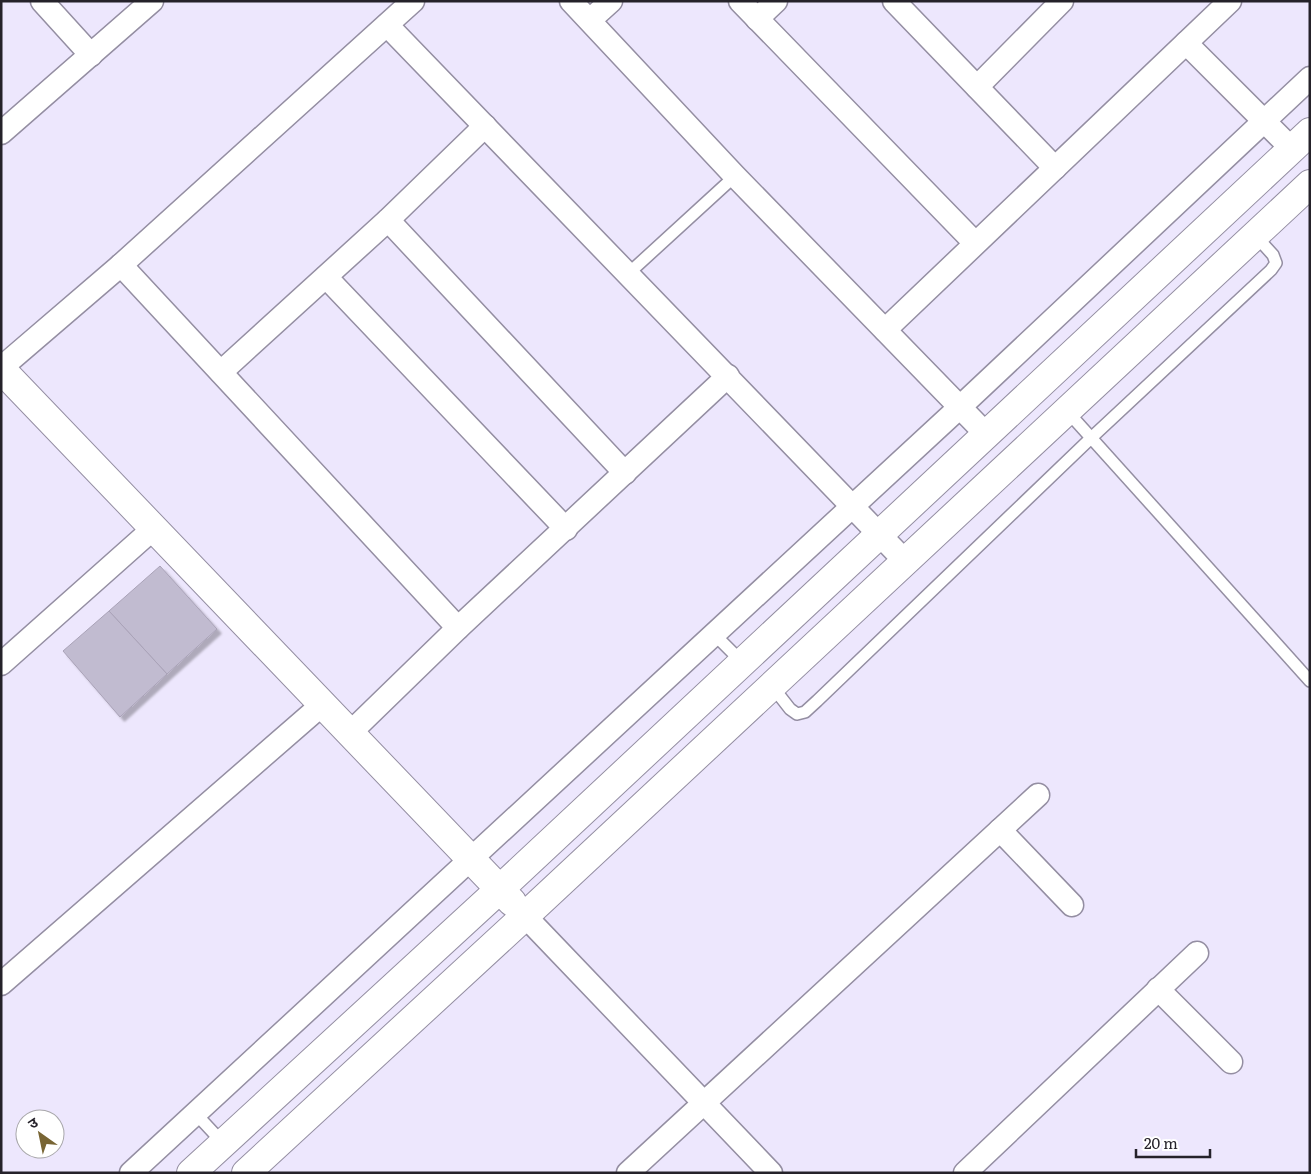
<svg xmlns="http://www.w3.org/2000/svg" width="1311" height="1174" font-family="Literata,'Noto Sans Devanagari',serif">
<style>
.building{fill:#c1bbd0;stroke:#a9a2b7;filter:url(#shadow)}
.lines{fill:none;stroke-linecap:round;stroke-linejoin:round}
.service-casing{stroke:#948ea2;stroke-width:14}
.minor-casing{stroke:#948ea2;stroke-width:25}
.tertiary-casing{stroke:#948ea2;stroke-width:30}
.service{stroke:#fff;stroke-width:11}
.minor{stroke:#fff;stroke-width:22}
.tertiary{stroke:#fff;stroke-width:28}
</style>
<defs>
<filter id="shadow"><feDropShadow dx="4.5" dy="4.5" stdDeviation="1" flood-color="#0004"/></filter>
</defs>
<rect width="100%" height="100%" fill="#ede7fd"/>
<g class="building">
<path d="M160,566L217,629L167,674L109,611Z"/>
<path d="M109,611L167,674L120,717L63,651Z"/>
</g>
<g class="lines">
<g class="service-casing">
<g id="service">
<path d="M629,273L735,176"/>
<path d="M1067,411L1310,681"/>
<path d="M714,634L742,662"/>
<path d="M772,686L790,709L797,714L805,712L817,701L1090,439L1271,270L1276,263L1273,255L1255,235"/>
<path d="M196,1114L223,1143"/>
</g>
</g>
<g class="minor-casing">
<g id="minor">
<path d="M42,1L91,55"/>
<path d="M571,1L735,176L987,435"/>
<path d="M740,1L975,243"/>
<path d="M894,1L1055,168"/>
<path d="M757,19L776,1"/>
<path d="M590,20L611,1"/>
<path d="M387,25L905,561"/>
<path d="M1186,43L1292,149"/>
<path d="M977,87L1062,1"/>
<path d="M1,133L152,1"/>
<path d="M388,220L625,473"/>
<path d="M121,265L458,628"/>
<path d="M326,277L566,529"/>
<path d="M885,330L1230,1"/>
<path d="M1,368L121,265L413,1"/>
<path d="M221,372L388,220L485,126"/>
<path d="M1,664L154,528"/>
<path d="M351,732L458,628L728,376"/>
<path d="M1000,830L1072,905"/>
<path d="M525,916L771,1173"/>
<path d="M1,984L324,703"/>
<path d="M1158,989L1231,1062"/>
<path d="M131,1173L960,407L1310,78"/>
<path d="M628,1173L1038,795"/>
<path d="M965,1173L1197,953"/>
</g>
</g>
<g class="tertiary-casing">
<g id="tertiary">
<path d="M1,369L512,902"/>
<path d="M191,1173L500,889L1310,132"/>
<path d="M246,1173L525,916L1310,184"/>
</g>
</g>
<use href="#service" class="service"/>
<use href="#minor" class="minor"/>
<use href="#tertiary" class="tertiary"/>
</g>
<rect width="1311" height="1174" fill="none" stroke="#25222a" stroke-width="5"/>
<g transform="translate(40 1134) rotate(327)"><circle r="24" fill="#ffffff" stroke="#a8a7aa"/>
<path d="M0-4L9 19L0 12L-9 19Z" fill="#786534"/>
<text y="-8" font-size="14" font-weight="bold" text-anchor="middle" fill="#25222a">उ</text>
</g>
<path d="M1136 1149v8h74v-8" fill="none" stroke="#25222a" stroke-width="2.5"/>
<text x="1144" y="1149" font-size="15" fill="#25222a" stroke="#ffffff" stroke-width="4" paint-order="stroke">20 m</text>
</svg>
